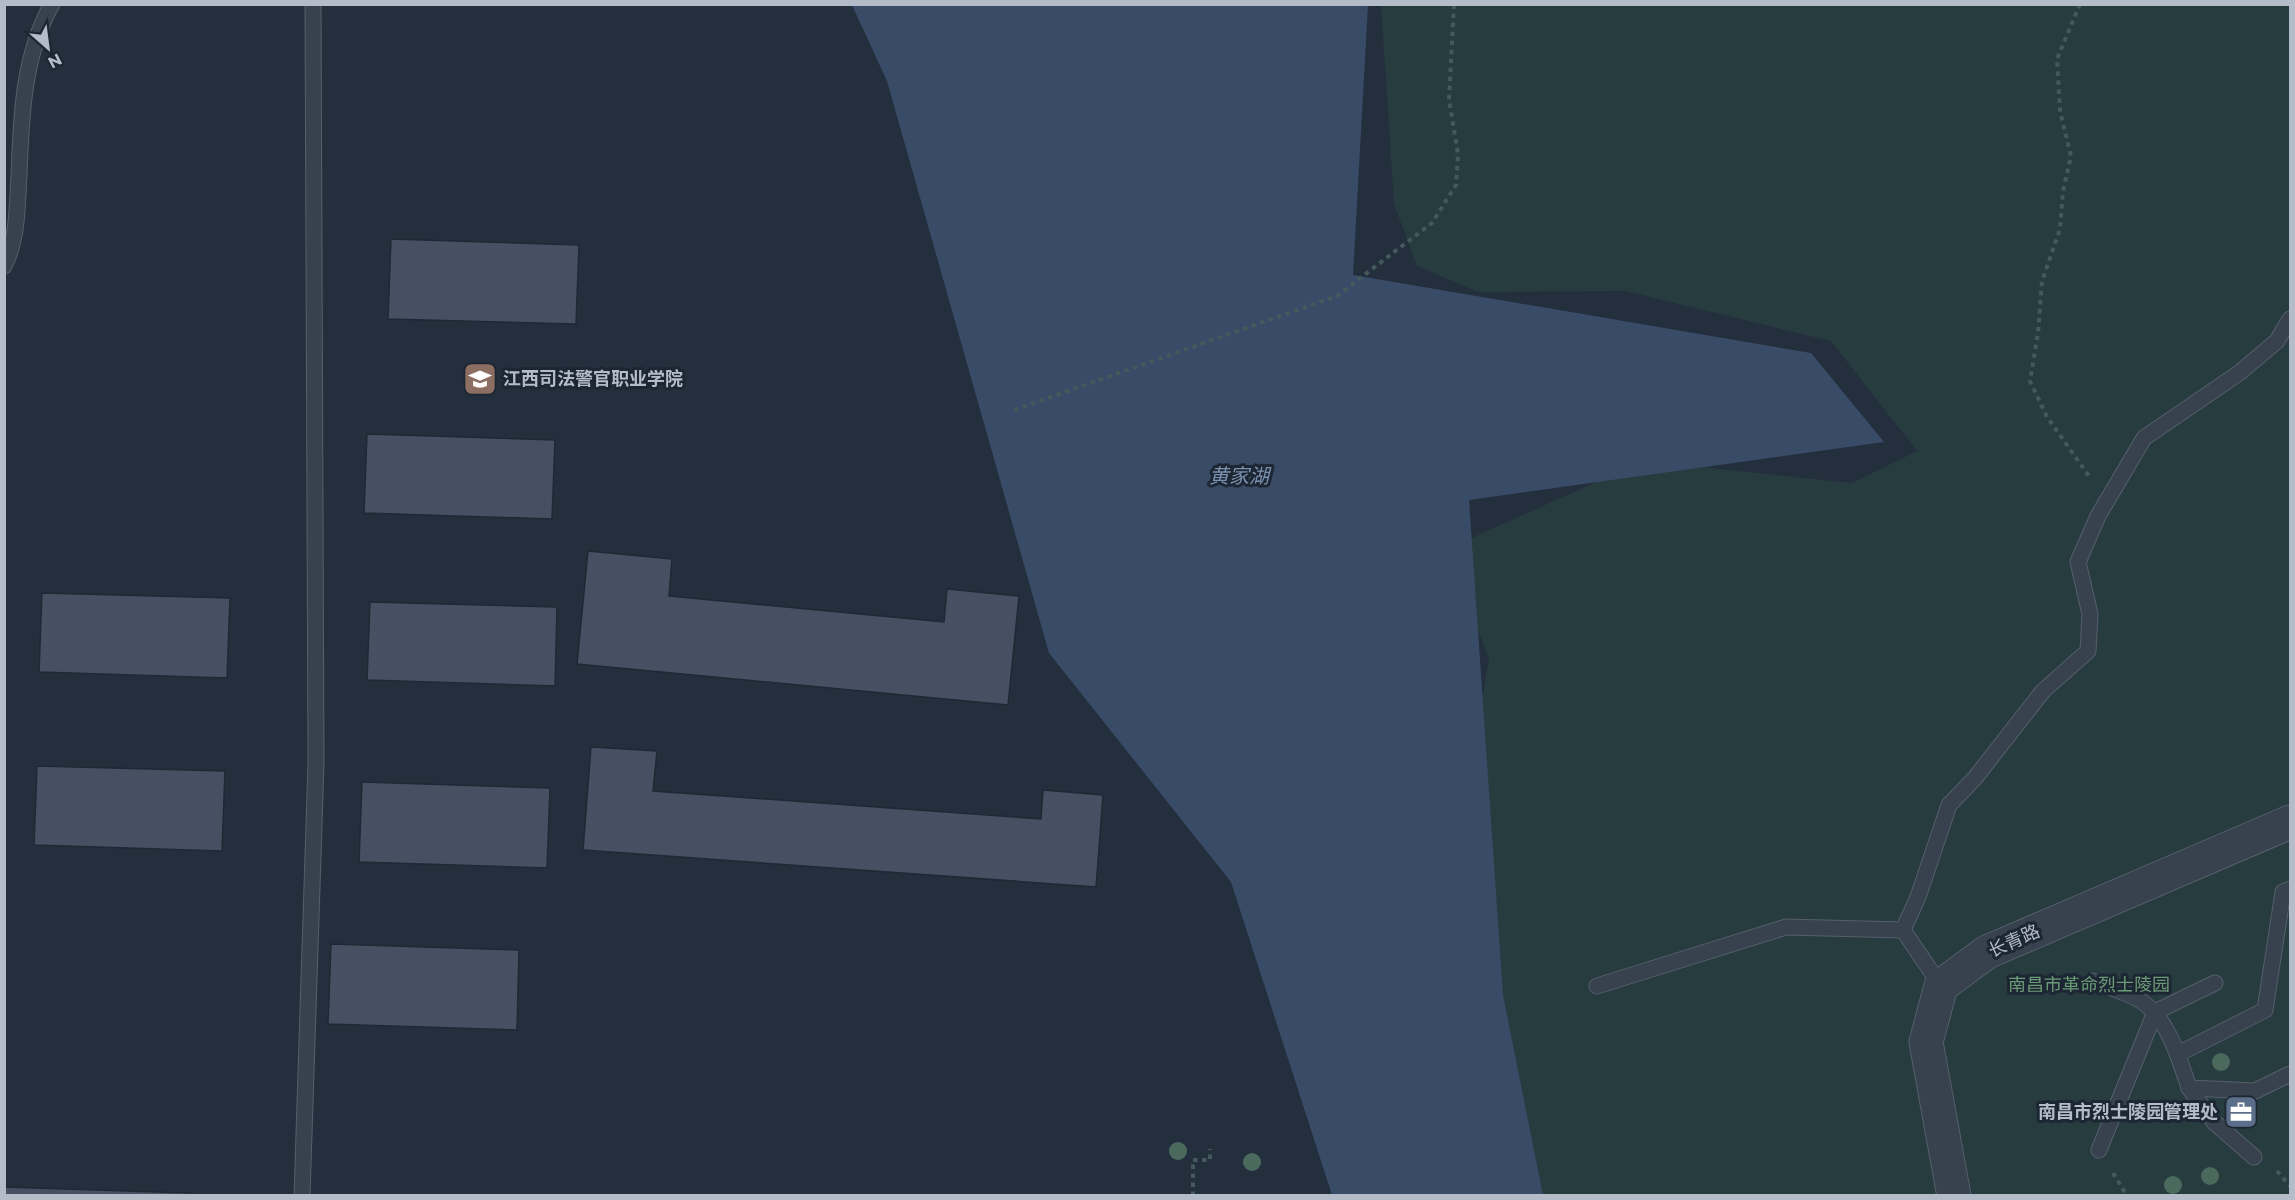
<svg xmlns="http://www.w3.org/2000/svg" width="2295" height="1200" font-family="Montserrat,'Noto Sans SC',sans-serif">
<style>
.green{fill:#263c3f}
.water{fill:#394c67}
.building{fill:#455162;stroke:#1f2835;stroke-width:1.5}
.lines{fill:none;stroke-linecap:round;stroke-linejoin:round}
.service-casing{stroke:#565f6c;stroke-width:17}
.tertiary-casing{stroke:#565f6c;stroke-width:35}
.path{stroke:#44595c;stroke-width:4;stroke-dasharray:4.5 4.5;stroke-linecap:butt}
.service{stroke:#38414e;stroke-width:15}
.tertiary{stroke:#38414e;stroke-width:33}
.tree{fill:#4b6a5d}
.labels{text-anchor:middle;stroke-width:6;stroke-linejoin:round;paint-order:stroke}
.poi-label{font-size:18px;font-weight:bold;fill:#b4bcc9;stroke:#1d2633;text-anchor:start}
.street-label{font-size:18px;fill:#b4bcc9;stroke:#1d2633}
.park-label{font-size:18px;fill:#6b9a76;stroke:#1d2633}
.water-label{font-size:20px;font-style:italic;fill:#7c92b1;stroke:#1d2633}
</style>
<rect width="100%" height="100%" fill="#242f3e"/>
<path class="green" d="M1381,5H2290V1195H1473L1444,933L1489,658L1445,550L1643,461L1852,483L1917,451L1831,341L1625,291L1478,292L1417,266L1394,204Z"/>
<path class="water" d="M852,5H1368L1353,275L1811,353L1884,442L1469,500L1503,995L1543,1195H1332L1231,882L1049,653L887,81Z"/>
<g class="building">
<path d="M391,239L579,245L576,324L388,319Z"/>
<path d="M367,434L555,440L552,519L364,513Z"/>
<path d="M588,551L672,559L669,596L944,622L947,589L1019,596L1008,705L577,664Z"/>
<path d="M42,593L230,598L227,678L39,672Z"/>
<path d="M370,602L557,607L555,686L367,680Z"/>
<path d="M591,747L657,751L653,791L1041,819L1043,790L1103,795L1096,887L583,850Z"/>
<path d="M37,766L225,771L222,851L34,845Z"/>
<path d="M362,782L550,788L547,868L359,862Z"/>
<path d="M331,944L519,950L517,1030L328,1024Z"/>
<path d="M4,1187L189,1193V1196H4Z"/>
</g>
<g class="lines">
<g class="service-casing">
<g id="service">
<path d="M4,266C18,239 17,207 19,176C21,118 23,55 52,4"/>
<path d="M1903,930L1918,897L1949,805L1975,778L2043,691L2088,651L2090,614L2078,562L2098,516L2144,438L2239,373L2277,341L2290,319"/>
<path d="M2092,981C2106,986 2122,991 2136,998C2167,1014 2179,1058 2189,1088L2255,1091L2290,1074"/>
<path d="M1597,986L1786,927L1903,930L1941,986"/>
<path d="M2178,1054L2265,1010L2283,892L2290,889"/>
<path d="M2189,1088L2214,1122L2254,1157"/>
<path d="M2099,1150L2155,1012L2215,983"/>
<path d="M302,1196L316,763L313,4"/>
</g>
</g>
<g class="tertiary-casing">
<path id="tertiary" d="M1954,1196L1926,1042L1941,986L1987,952L2290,822"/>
</g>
<g class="path">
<path d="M2080,4L2057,59L2060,111L2071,156L2063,191L2060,229L2042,281L2038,333L2030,381L2047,417L2089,476"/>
<path d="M1014,410L1337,296L1432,223L1456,185L1458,154L1449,100L1454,4"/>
<path d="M2277,1171L2290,1186"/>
<path d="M2113,1173L2127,1196"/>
<path d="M1193,1196V1160H1210V1149"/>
</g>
<use href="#service" class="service"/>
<use href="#tertiary" class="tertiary"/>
</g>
<g class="tree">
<circle cx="2221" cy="1062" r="9"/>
<circle cx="2237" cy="1111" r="9"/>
<circle cx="1178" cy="1151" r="9"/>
<circle cx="1252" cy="1162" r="9"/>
<circle cx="2210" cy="1176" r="9"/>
<circle cx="2173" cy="1185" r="9"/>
</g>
<defs>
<g id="university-square" transform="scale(1.725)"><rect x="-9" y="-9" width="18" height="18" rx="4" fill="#8d6e63" stroke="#1d2633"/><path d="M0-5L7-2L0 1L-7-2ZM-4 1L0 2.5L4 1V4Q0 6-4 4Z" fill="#fff"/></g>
<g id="office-square" transform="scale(1.725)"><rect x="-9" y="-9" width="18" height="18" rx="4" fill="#5c6f8a" stroke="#1d2633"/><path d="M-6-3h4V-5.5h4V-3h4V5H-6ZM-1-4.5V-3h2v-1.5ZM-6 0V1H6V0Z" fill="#fff"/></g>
</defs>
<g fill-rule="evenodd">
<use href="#university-square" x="480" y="379"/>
<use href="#office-square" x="2241" y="1112"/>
</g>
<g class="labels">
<g class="poi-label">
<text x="503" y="385">江西司法警官职业学院</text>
<text x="2218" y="1118" text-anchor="end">南昌市烈士陵园管理处</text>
</g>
<g class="street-label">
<text transform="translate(2014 941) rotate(-24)" y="6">长青路</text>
</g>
<g class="park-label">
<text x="2089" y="991">南昌市革命烈士陵园</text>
</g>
<g class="water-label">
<text x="1239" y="483">黄家湖</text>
</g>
</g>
<rect width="2295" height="1200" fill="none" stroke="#b4bcc9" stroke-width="12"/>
<g transform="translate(48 48) rotate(152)" stroke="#1d2633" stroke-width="4.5" paint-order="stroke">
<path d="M0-4.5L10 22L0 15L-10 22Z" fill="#b4bcc9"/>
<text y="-9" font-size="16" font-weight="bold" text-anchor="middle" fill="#b4bcc9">N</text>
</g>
</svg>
